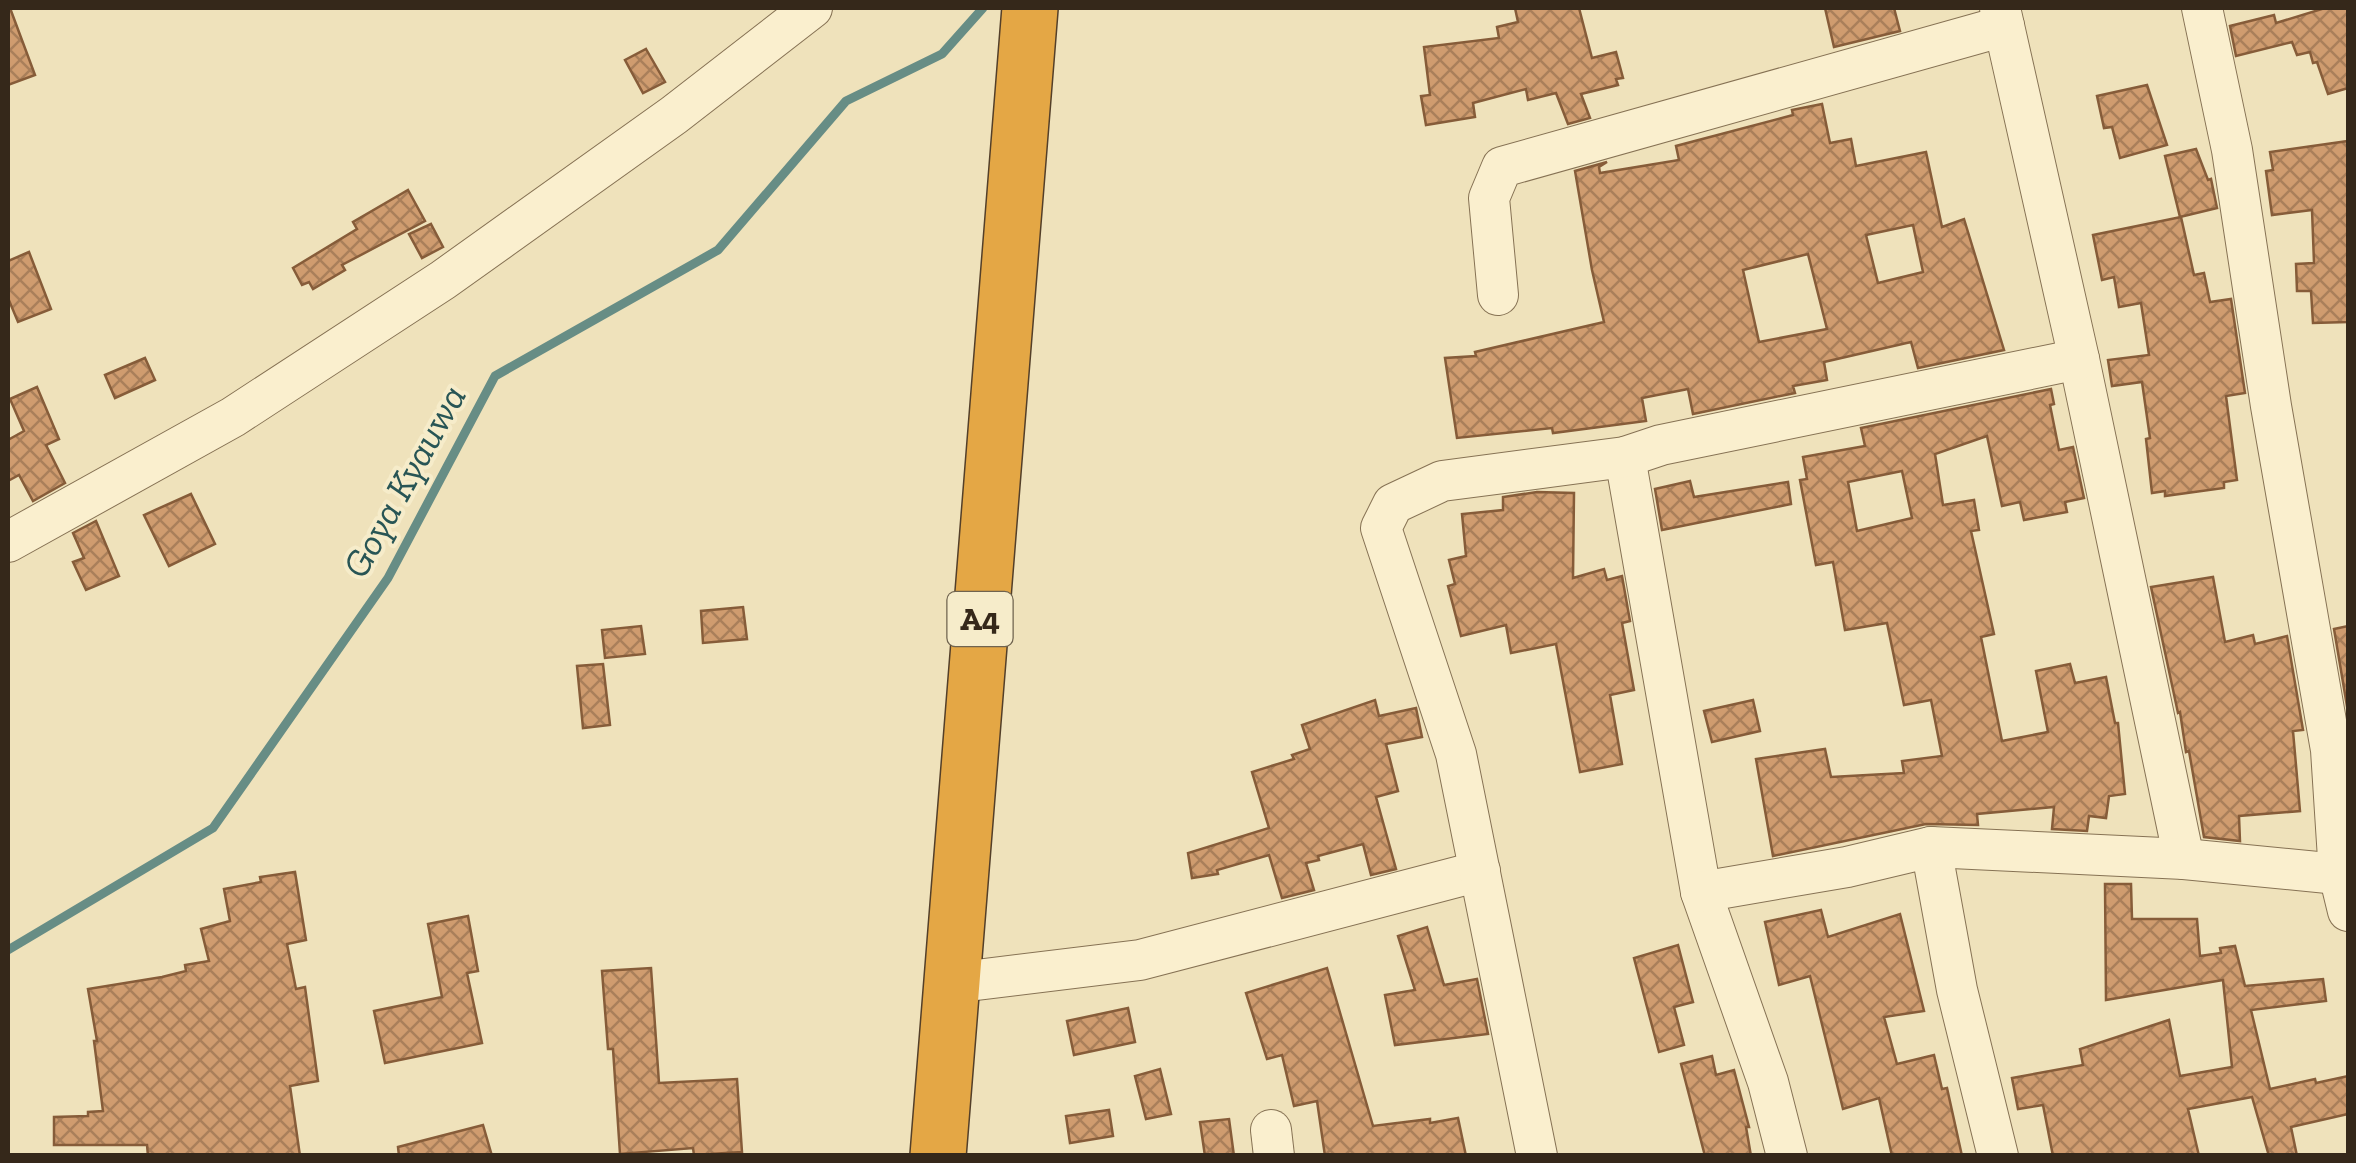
<svg xmlns="http://www.w3.org/2000/svg" width="2356" height="1163" font-family="'Zilla Slab',serif">
<style>
.lines{fill:none;stroke-linecap:round;stroke-linejoin:round}
.stream{stroke:#678d85;stroke-width:9}
.building{fill:url(#building-cross-hatch);stroke:#865c39;stroke-width:2.5;fill-rule:evenodd}
.minor-casing{stroke:#867254;stroke-width:42}
.highway-casing{stroke:#533f29;stroke-width:58}
.minor{stroke:#faefce;stroke-width:40}
.highway{stroke:#e4a745;stroke-width:55}
.labels{text-anchor:middle;stroke-width:8;stroke-linejoin:round;paint-order:stroke}
.shield{fill:#f6ecca;stroke:#6f634f;stroke-width:2.5}
.shield-label{font-size:32px;font-weight:bold;fill:#35281a}
.water-label{font-size:38px;font-style:italic;fill:#285555;stroke:#f6ecca}
</style>
<defs>
<pattern id="building-cross-hatch" width="8" height="8" patternUnits="userSpaceOnUse" patternTransform="scale(2.5)"><rect width="8" height="8" fill="#cf9c6f"/><path d="M0 0l8 8M0 8l8-8" fill="none" stroke="#a97f5a"/></pattern>
</defs>
<rect width="100%" height="100%" fill="#efe2bb"/>
<g class="lines">
<path class="stream" d="M8,950L213,828L388,578L495,376L718,250L846,101L942,54L983,8"/>
</g>
<g class="building">
<path d="M10,8L35,75L8,85V9Z"/>
<path d="M1515,8H1579L1592,58L1616,52L1623,78L1616,79L1618,85L1581,94L1590,118L1568,124L1556,93L1528,100L1526,89L1473,103L1475,117L1426,125L1421,96L1430,95L1424,47L1499,38L1497,27L1518,22Z"/>
<path d="M1825,8H1894L1900,31L1834,47Z"/>
<path d="M2325,8H2348V88L2328,94L2317,62L2313,63L2310,52L2297,55L2292,42L2236,56L2230,26L2274,15L2276,23Z"/>
<path d="M646,49L665,82L643,93L625,60Z"/>
<path d="M2147,85L2167,145L2120,158L2112,127L2104,128L2097,96Z"/>
<path d="M1822,104L1830,143L1851,139L1856,166L1926,152L1942,227L1964,219L2004,350L1918,368L1911,342L1824,362L1827,380L1793,386L1795,393L1693,414L1688,389L1642,398L1646,421L1553,433L1552,428L1457,438L1445,358L1476,356L1475,352L1604,322L1592,270L1575,171L1607,162L1599,167L1600,173L1679,160L1676,146L1793,115L1792,110ZM1913,225L1923,272L1878,283L1866,235ZM1808,254L1827,329L1759,342L1743,270Z"/>
<path d="M2348,141V322L2313,323L2311,291H2297L2296,264L2314,263L2312,210L2272,215L2266,171L2273,170L2270,152Z"/>
<path d="M2196,149L2208,180L2211,179L2217,208L2180,217L2165,156Z"/>
<path d="M408,190L425,221L342,265L345,270L313,289L309,282L302,285L293,268L357,229L353,222Z"/>
<path d="M2181,217L2194,275L2204,273L2210,302L2231,299L2245,393L2226,396L2237,480L2224,482V488L2165,496V491L2152,493L2146,439L2150,438L2142,382L2112,386L2108,360L2149,355L2141,303L2119,307L2114,277L2102,280L2093,235Z"/>
<path d="M431,224L443,247L422,258L409,234Z"/>
<path d="M29,252L51,309L18,322L8,298V261Z"/>
<path d="M145,358L155,380L115,398L105,375Z"/>
<path d="M37,387L59,439L46,445L65,483L33,501L19,475L8,481V440L24,431L10,399Z"/>
<path d="M2051,389L2054,404L2050,405L2059,450L2073,447L2084,498L2065,502L2067,512L2024,520L2020,502L2002,506L1987,436L1935,454L1943,505L1974,500L1979,530L1971,531L1994,634L1981,637L2002,741L2048,732L2036,671L2070,664L2075,683L2106,677L2115,723H2118L2125,794L2109,796L2106,818L2089,816L2087,831L2052,829L2054,807L1977,814L1978,825L1926,824L1773,856L1756,759L1825,749L1831,777L1904,773L1902,761L1942,756L1931,700L1904,705L1887,623L1845,630L1833,562L1816,565L1800,480L1807,479L1803,457L1865,446L1861,428ZM1902,471L1912,518L1857,531L1848,482Z"/>
<path d="M1690,481L1694,497L1788,482L1791,504L1662,530L1655,489Z"/>
<path d="M1537,492L1574,493L1573,578L1604,569L1607,580L1622,576L1630,621L1622,623L1634,690L1610,695L1622,764L1580,772L1556,644L1511,653L1506,625L1461,636L1448,586L1455,584L1449,560L1466,556L1462,514L1503,510V497Z"/>
<path d="M191,494L215,544L169,566L144,515Z"/>
<path d="M96,521L119,576L86,590L73,562L84,558L73,533Z"/>
<path d="M2213,577L2225,642L2253,635L2255,644L2287,636L2303,730L2293,731L2300,811L2239,816L2240,841L2204,837L2189,751L2186,752L2180,712L2178,713L2151,587Z"/>
<path d="M743,607L747,639L703,643L701,611Z"/>
<path d="M641,626L645,654L605,658L602,630Z"/>
<path d="M2348,626V712L2334,629Z"/>
<path d="M603,664L610,725L583,728L577,666Z"/>
<path d="M1375,700L1379,716L1416,708L1422,737L1386,744L1398,791L1376,797L1396,869L1371,875L1363,844L1318,856L1319,860L1306,863L1314,890L1282,898L1269,855L1217,870L1218,874L1192,878L1188,853L1269,828L1252,772L1294,759L1292,755L1310,749L1302,725Z"/>
<path d="M1753,700L1760,731L1712,742L1704,711Z"/>
<path d="M295,872L306,940L287,944L296,989L305,987L318,1081L290,1086L300,1156H148L147,1145H54V1117L88,1116V1112L103,1111L94,1041H97L88,989L162,977L186,971L185,965L209,961L201,929L230,921L224,889L261,882L260,877Z"/>
<path d="M2105,884H2131L2132,919H2197L2200,956L2221,953L2220,948L2235,946L2245,986L2323,979L2326,1001L2251,1010L2270,1089L2315,1079L2316,1083L2348,1076V1114L2291,1127L2297,1156H2269L2252,1097L2188,1109L2199,1156H2053L2043,1105L2018,1109L2012,1078L2083,1065L2080,1049L2169,1020L2180,1076L2232,1067L2223,980L2106,1000Z"/>
<path d="M1821,910L1828,937L1900,914L1924,1011L1884,1017L1897,1064L1934,1055L1942,1089L1947,1088L1962,1156H1892L1879,1098L1843,1109L1810,976L1779,985L1765,922Z"/>
<path d="M468,916L478,971L467,973L482,1043L385,1063L374,1011L442,997L428,924Z"/>
<path d="M1427,927L1444,985L1477,979L1488,1034L1395,1045L1385,995L1415,990L1398,936Z"/>
<path d="M1678,945L1693,1002L1674,1007L1684,1045L1659,1052L1634,958Z"/>
<path d="M651,968L659,1083L737,1079L742,1152L694,1155L693,1148L620,1154L613,1049H608L602,971Z"/>
<path d="M1327,968L1373,1126L1430,1119V1123L1458,1118L1466,1156H1325L1317,1101L1294,1106L1282,1055L1267,1059L1246,993Z"/>
<path d="M1128,1008L1135,1042L1074,1055L1067,1021Z"/>
<path d="M1712,1056L1716,1075L1734,1070L1749,1127H1746L1751,1156H1705L1681,1064Z"/>
<path d="M1160,1069L1171,1114L1146,1119L1135,1076Z"/>
<path d="M1109,1110L1113,1136L1070,1143L1066,1116Z"/>
<path d="M1229,1119L1234,1156H1205L1200,1122Z"/>
<path d="M483,1125L492,1156H399L398,1147Z"/>
</g>
<g class="lines">
<g class="minor-casing">
<g id="minor">
<path d="M2000,8L2079,359L2184,859"/>
<path d="M2202,8L2232,150L2271,406L2331,750L2339,874L2348,911"/>
<path d="M1498,295L1489,198L1502,167L2004,26"/>
<path d="M1625,457L1701,892L1768,1082L1787,1156"/>
<path d="M8,542L233,417L443,280L674,115L812,8"/>
<path d="M1931,847L1957,990L1998,1156"/>
<path d="M1701,892L1847,867L1931,847L2184,859L2348,875"/>
<path d="M952,983L1140,960L1480,871"/>
<path d="M1271,1130L1274,1156"/>
<path d="M1537,1156L1456,754L1381,528L1393,504L1442,481L1625,457L1661,445L2079,359"/>
</g>
</g>
<g class="highway-casing">
<path id="highway" d="M938,1156L1030,8"/>
</g>
<use href="#minor" class="minor"/>
<use href="#highway" class="highway"/>
</g>
<g class="labels">
<rect class="shield" x="947.5" y="592" width="65" height="54" rx="8"/>
<g class="shield-label">
<text x="980" y="630">A4</text>
</g>
<g class="water-label">
<text transform="translate(404 481) rotate(-61)" y="13">Goya Kyauwa</text>
</g>
</g>
<rect width="2356" height="1163" fill="none" stroke="#35281a" stroke-width="20"/>
</svg>
